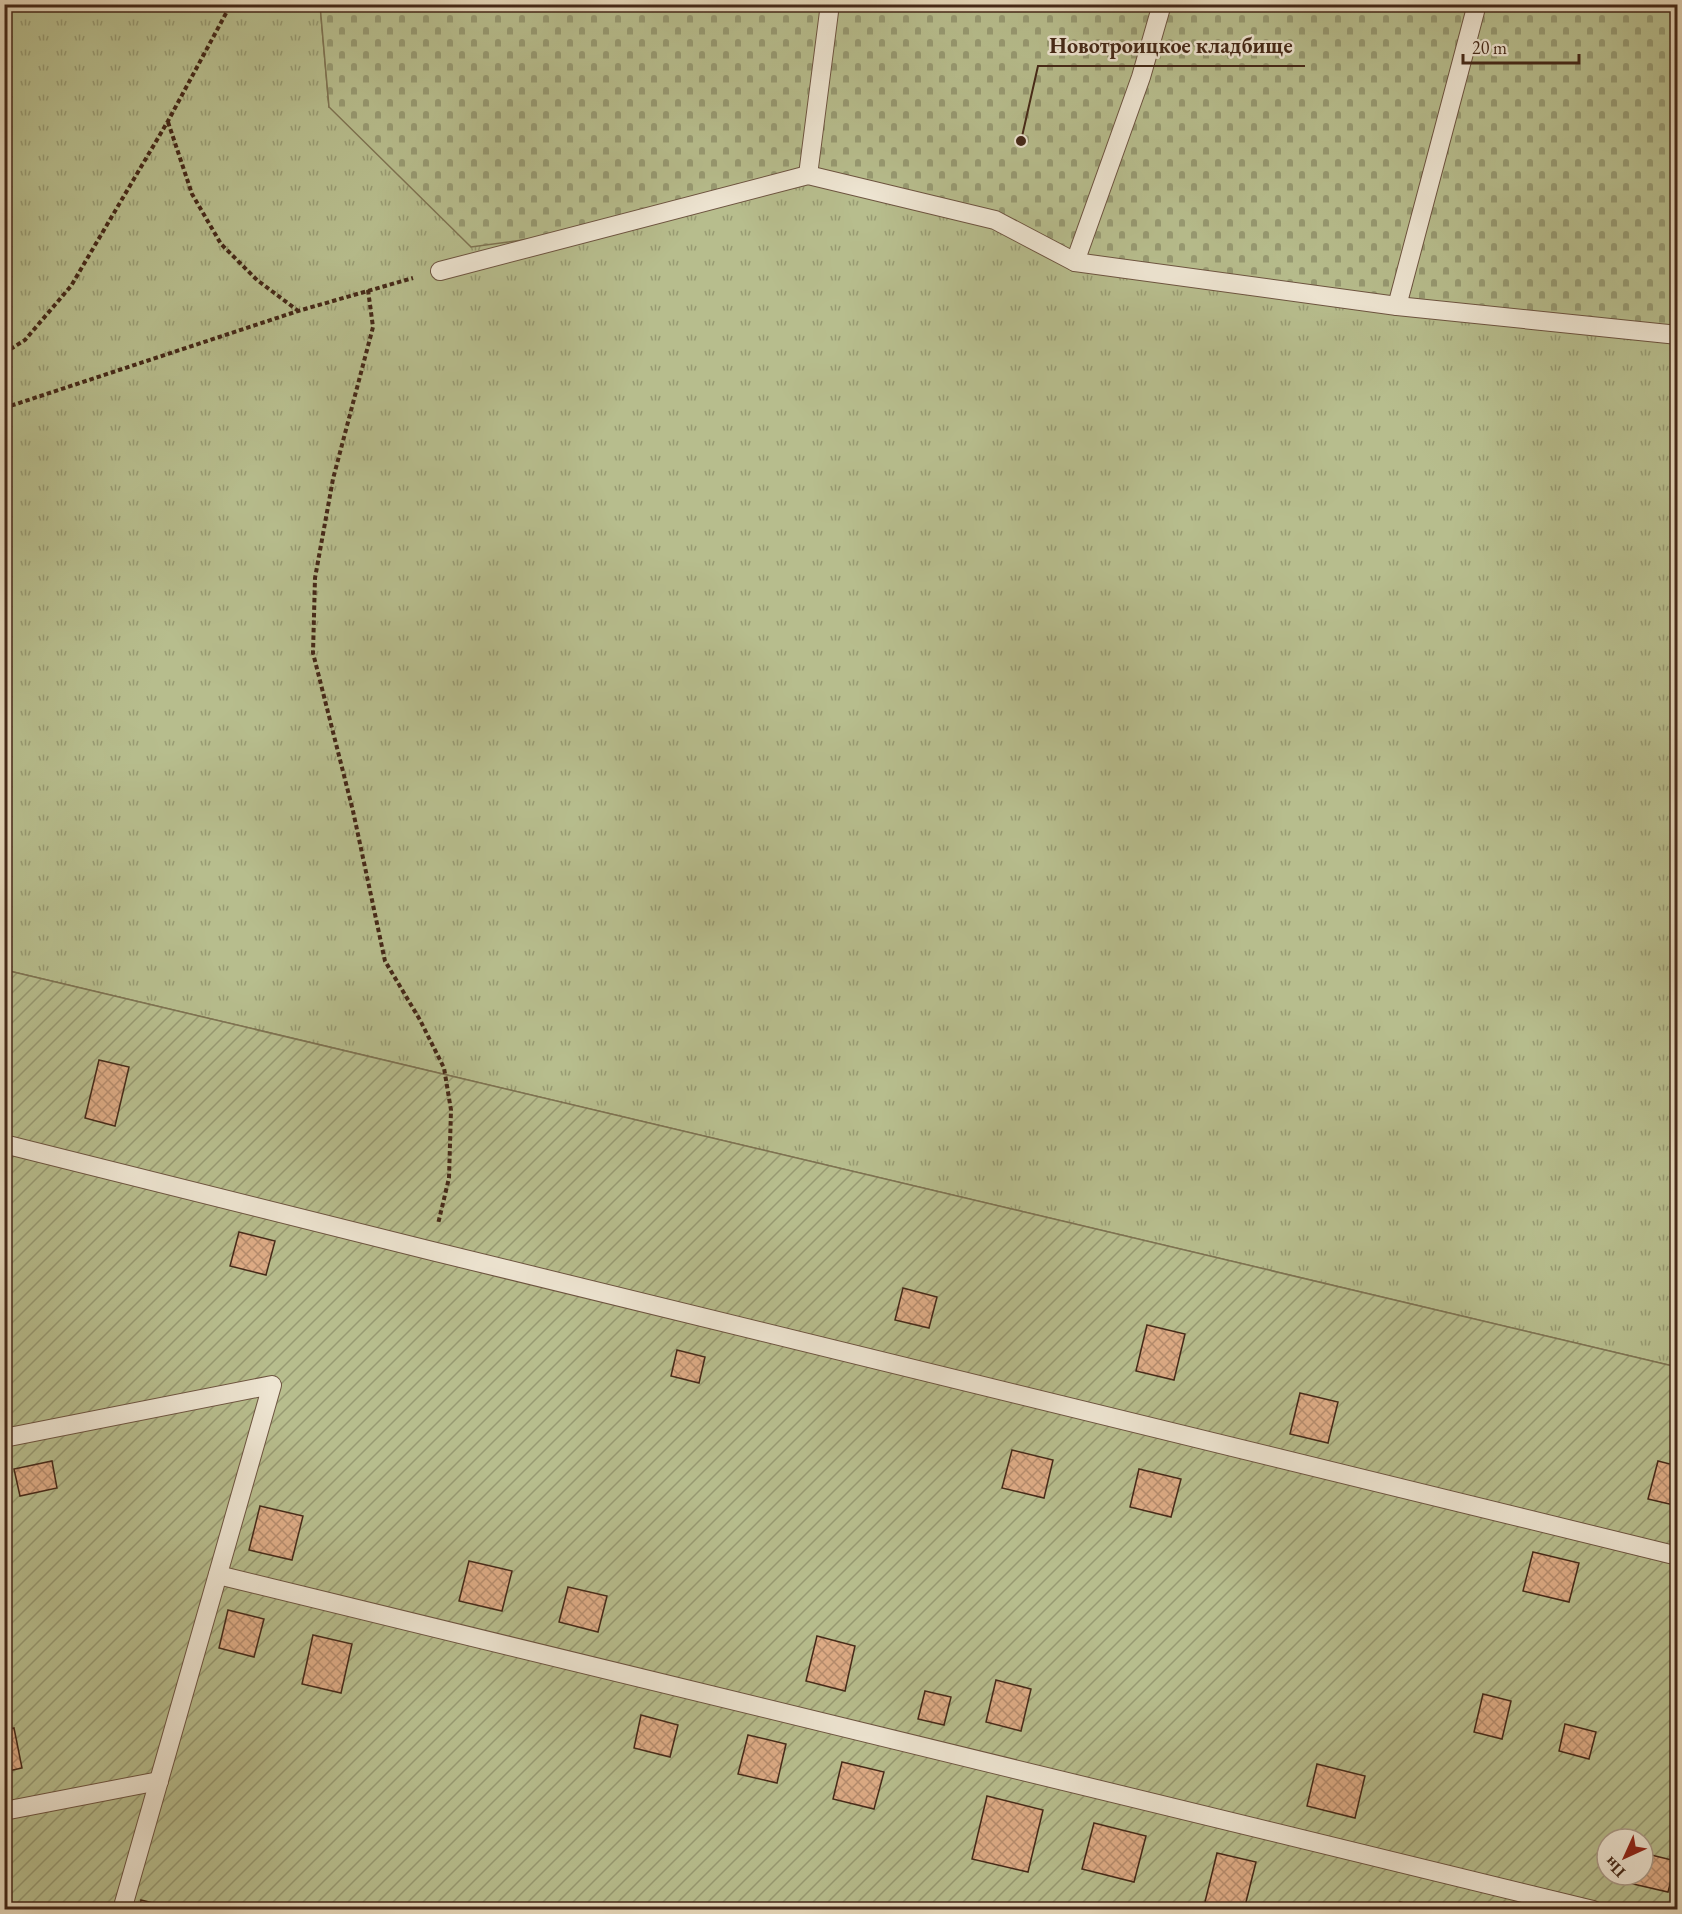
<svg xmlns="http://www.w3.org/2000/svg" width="1682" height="1914" font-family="'EB Garamond',serif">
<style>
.grass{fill:url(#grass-tufts);stroke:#7e7352;stroke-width:1.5}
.cemetery{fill:url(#cemetery-stones);stroke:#7e7352;stroke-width:1.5}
.garden{fill:url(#garden-furrows);stroke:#7e7352;stroke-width:1.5;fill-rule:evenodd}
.building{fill:url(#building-cross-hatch);stroke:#452918;stroke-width:1.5}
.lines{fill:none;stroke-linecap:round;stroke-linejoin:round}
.service-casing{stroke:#6d5440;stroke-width:20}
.path{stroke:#452918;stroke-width:4;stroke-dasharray:4.5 3;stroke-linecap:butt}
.service{stroke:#eee5d2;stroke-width:18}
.leader{fill:none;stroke:#452918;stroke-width:2}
.callout-dot{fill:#452918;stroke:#eee5d2;stroke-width:2}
.callout-label{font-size:22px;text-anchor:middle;font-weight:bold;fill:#452918;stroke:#eee5d2;stroke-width:5;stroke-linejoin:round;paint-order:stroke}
</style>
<defs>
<pattern id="grass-tufts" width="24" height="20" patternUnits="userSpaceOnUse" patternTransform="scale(1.5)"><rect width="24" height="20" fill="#b7bd8d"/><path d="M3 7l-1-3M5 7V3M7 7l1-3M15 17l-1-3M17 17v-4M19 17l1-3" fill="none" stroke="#979a72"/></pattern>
<pattern id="cemetery-stones" width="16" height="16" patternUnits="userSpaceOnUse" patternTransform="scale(1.5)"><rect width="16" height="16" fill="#b7bd8d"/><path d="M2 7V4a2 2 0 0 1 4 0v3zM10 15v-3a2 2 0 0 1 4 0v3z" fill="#979a72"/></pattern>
<pattern id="garden-furrows" width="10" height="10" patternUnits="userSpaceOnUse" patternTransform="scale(1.5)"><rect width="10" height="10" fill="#b7bd8d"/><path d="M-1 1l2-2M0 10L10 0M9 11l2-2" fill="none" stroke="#979a72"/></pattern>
<pattern id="building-cross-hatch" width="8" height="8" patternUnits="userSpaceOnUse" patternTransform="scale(1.5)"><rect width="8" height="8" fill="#deac86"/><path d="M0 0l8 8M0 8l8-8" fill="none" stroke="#b68c6d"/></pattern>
</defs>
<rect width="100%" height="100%" fill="#e5d7b9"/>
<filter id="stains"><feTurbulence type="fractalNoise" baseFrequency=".00333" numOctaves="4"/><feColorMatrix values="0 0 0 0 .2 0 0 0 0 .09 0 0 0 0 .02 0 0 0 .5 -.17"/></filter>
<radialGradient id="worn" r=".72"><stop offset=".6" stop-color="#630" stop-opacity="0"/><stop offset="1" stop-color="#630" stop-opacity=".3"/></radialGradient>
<path class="grass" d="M5,5H320L329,107L808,175L1677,335V1367L5,970Z"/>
<path class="cemetery" d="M320,5H1677V335L1075,262L995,220L808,175L602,229L471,247L329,107Z"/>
<path class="garden" d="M5,970L1677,1367V1909L5,1910ZM1607,1839H1643V1875H1607Z"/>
<g class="building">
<path d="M99,1060L129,1067L115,1126L85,1118Z"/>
<path d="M239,1232L275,1241L266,1275L230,1266Z"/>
<path d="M903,1288L937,1297L929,1328L895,1320Z"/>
<path d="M1147,1325L1185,1334L1174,1380L1136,1371Z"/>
<path d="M677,1350L705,1357L699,1383L671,1376Z"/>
<path d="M1300,1393L1338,1402L1328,1443L1290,1434Z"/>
<path d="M1012,1450L1053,1460L1044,1498L1002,1488Z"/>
<path d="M52,1461L57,1488L20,1496L14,1469Z"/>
<path d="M1658,1461L1678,1466V1506L1648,1499Z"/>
<path d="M1139,1469L1181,1479L1171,1517L1130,1507Z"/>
<path d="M260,1506L303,1516L292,1560L249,1550Z"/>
<path d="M1533,1552L1579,1563L1569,1602L1523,1591Z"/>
<path d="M469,1561L512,1571L502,1611L459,1601Z"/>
<path d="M568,1587L607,1596L598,1632L559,1622Z"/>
<path d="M1678,1607V1637L1671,1635Z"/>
<path d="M228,1610L264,1619L254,1657L219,1648Z"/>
<path d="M313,1635L352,1644L341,1693L302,1684Z"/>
<path d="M817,1636L855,1646L845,1691L806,1681Z"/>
<path d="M996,1680L1031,1689L1021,1731L986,1722Z"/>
<path d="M925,1691L951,1697L944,1725L918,1719Z"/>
<path d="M1483,1694L1511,1701L1502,1739L1474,1732Z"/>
<path d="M641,1715L678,1725L670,1757L634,1748Z"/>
<path d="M1565,1724L1596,1732L1589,1759L1559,1751Z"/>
<path d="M14,1728L22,1768L4,1772V1730Z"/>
<path d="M748,1735L786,1744L777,1783L738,1774Z"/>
<path d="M842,1762L884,1772L874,1809L833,1799Z"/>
<path d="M1317,1764L1365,1776L1355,1818L1307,1806Z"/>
<path d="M987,1796L1043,1810L1028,1872L972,1859Z"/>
<path d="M1094,1823L1146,1836L1134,1882L1082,1869Z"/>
<path d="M1217,1853L1256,1862L1244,1910H1220L1204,1906Z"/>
<path d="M1643,1853L1676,1861L1668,1892L1633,1884L1636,1875H1643Z"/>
<path d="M141,1900L181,1910H139Z"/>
<path d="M1400,1902L1433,1910H1398Z"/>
</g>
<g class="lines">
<g class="service-casing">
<g id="service">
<path d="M808,175L830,4"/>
<path d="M1075,262L1141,77L1162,4"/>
<path d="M440,271L808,175L995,220L1075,262L1397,306L1678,335"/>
<path d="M1397,306L1477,4"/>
<path d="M4,1144L432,1251L1678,1556"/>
<path d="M4,1438L272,1385L122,1910"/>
<path d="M218,1575L1593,1910"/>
<path d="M4,1811L159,1781"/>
</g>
</g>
<g class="path">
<path d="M168,122L192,194L221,244L257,280L297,310"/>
<path d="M368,290L373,327L333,479L315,578L313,653L353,811L385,961L420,1020L444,1068L451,1110L449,1178L438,1224"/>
<path d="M4,353L25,340L71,286L168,121L231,4"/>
<path d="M4,408L298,311L413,278"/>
</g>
<use href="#service" class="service"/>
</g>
<path class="leader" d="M1021 141L1038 66H1305"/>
<circle class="callout-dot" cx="1021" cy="141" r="6"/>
<g class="callout-label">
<text x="1171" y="53">Новотроицкое кладбище</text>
</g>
<rect width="1682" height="1914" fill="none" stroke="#e5d7b9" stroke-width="24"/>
<rect x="6" y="6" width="1670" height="1902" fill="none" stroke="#452918" stroke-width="3"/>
<rect x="12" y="12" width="1658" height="1890" fill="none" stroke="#452918" stroke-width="1.5"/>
<g transform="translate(1625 1857) rotate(225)"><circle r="28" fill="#eee5d2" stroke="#aa9a88" stroke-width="1.5"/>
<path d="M0-4.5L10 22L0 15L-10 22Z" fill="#8f2418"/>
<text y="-9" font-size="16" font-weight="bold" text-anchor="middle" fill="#452918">Пн</text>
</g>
<path d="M1463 54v9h116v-9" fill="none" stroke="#452918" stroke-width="3"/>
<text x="1472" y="54" font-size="18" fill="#452918" stroke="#eee5d2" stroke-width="4.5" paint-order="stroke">20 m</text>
<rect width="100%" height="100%" filter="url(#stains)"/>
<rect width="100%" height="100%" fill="url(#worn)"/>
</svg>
